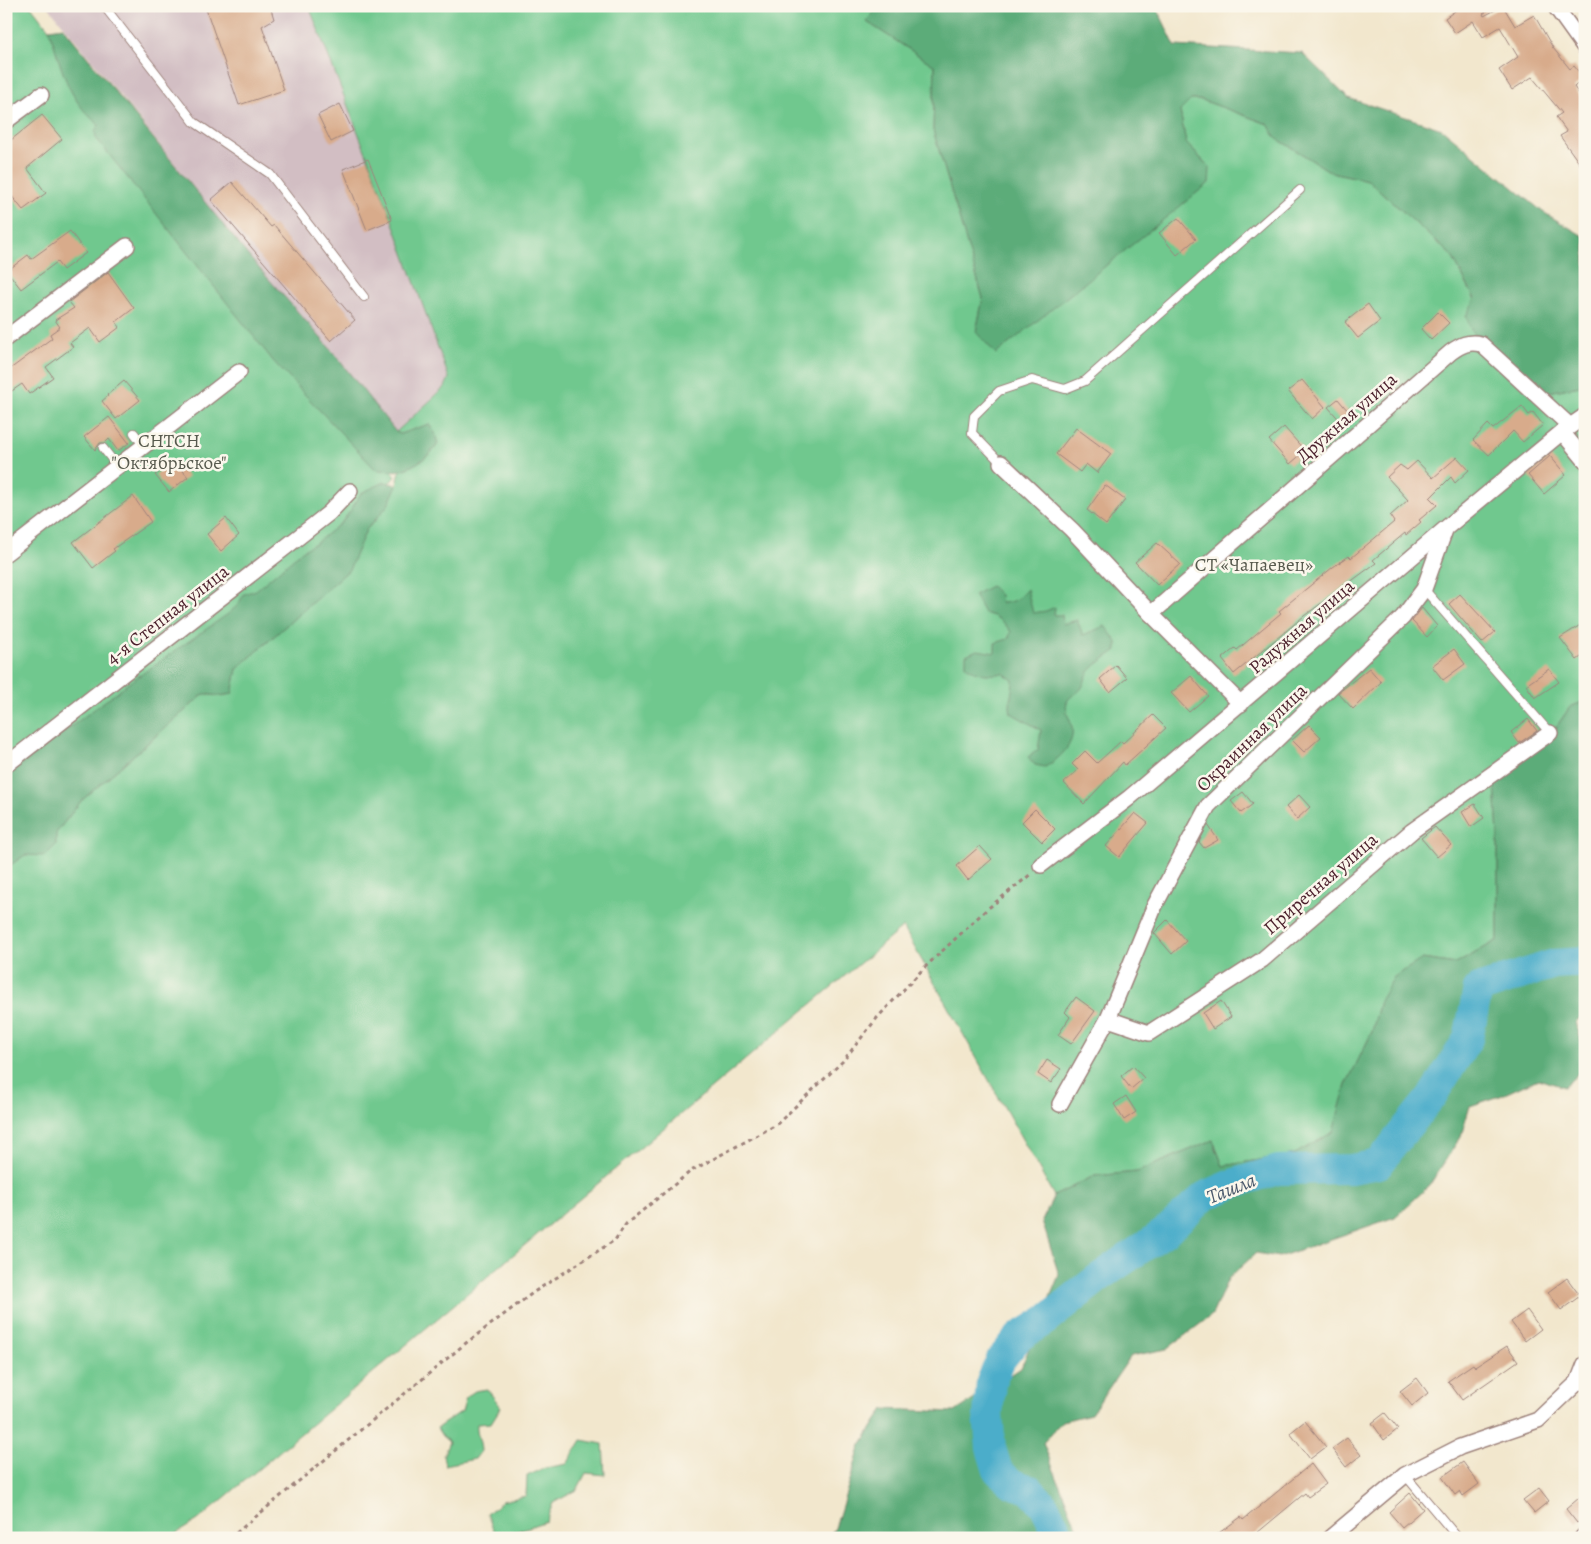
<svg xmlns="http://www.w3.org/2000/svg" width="1591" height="1544" font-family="Alegreya,serif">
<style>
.industrial{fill:#d2bec3}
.green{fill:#6fc88e;stroke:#5c745c}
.forest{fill:#5bac79;stroke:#526652}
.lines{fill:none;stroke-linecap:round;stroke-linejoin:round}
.river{stroke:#4badca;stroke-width:30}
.building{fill:#d8ab8b}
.lane-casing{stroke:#9e837c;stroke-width:10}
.street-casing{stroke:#9e837c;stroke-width:18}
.path{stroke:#9e837c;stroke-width:3;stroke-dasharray:4 4;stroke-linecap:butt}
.lane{stroke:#fff;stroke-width:8}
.street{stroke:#fff;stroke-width:15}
.labels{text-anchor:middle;stroke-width:5;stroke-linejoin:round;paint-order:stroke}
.street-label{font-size:19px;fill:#4a1f2b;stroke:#fbf7ec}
.park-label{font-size:19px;fill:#575a4e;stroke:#fbf7ec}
.water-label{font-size:20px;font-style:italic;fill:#4a586b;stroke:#fbf7ec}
</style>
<rect width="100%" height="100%" fill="#fbf7ec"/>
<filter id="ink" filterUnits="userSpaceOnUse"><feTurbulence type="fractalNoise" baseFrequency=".02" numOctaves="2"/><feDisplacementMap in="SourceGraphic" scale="10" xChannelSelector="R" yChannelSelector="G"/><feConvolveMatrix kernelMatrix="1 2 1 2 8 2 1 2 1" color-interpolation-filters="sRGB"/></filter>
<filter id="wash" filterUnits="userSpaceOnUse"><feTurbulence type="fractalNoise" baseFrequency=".0096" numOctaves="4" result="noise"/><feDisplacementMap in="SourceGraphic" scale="20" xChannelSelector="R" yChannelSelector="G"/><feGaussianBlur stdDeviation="1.12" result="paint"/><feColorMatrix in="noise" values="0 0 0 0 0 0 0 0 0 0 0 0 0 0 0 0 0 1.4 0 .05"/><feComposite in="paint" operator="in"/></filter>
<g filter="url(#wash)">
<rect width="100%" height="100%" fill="#f2e7cd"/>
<path class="industrial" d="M48,6H309L392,220L449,378L445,387L396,432L328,346L251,259Z"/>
<g class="green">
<path d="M6,6H31L396,477L6,802Z"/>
<path d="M309,6H877L867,22L935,66L933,130L983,298L976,332L1210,168L1186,143L1180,111L1191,100H1202L1268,124L1276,138L1331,172L1368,180L1452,256L1475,300L1466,316L1538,394L1585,385V701L1570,707L1552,733L1495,780L1498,837V940L1456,964L1422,959L1380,1001L1372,1032L1346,1085L1334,1132L1295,1154L1223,1166L1213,1140L1137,1172L1094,1176L1054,1196L903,927L198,1520L169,1538H6V868L56,833L81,801L204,694L219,696L232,694L237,669L348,570L366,530L375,521L397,485L400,471C415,464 429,458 438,444L409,431L400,434L396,432L445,387L449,378L392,220Z"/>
<path d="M487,1389L501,1407L491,1423L477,1424C476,1434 481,1441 481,1451L475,1459L445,1465L443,1456L449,1442L442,1436L437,1428L462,1411L466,1397L475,1391Z"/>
<path d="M582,1440L603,1444L605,1475L586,1473L577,1490L553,1503L546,1521L497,1538L487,1514L502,1501L526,1496L527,1476L545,1468L567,1464Z"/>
</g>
<g class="forest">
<path d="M877,6H1156L1175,46L1302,53L1348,98L1442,129L1543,212L1585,237V385L1538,394L1472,332L1466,316L1475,299L1452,256L1368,180L1331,172L1276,138L1268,124L1202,100H1191L1180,111L1186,143L1210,168L1209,183L996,354L976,332L983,298L933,130L935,66L867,22Z"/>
<path d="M63,27L251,259L328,346L396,432L400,434L429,424L435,433L438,444C430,456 415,466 401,470C394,472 384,470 376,470L274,362L96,138L95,131L99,125C66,98 62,68 49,29Z"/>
<path d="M385,482L397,485L388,505L366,530L349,570L237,669L232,694L219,696L204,694L81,801L56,833V845L45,856L25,855L6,868V776L126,685L228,614L238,605L244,594L256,590L302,551L317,542L341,523L351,510L361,493Z"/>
<path d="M991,586L1000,595L1001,603C1013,603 1019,598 1027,589L1033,613L1046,611L1055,607L1054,615H1062L1063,624L1077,620L1083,635L1105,626L1117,642V650C1108,657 1096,663 1089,672C1085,677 1085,684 1081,689C1077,694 1069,696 1067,702C1064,712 1071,719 1072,728C1075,745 1058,760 1045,767L1035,765L1028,757L1038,750L1041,730L1011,713C1008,702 1013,692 1013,680L1003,673C990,676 976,674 966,666V655L977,650L995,653V643L1008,639L1011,632L1004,623L994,616L984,613L974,595Z"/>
<path d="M1585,701V1012L1576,1022L1585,1055V1067L1564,1087L1538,1079L1500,1096L1470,1106L1461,1136L1429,1186L1395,1217L1279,1257L1256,1253L1228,1279L1212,1315L1167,1349L1131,1356L1091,1414L1062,1421L1043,1443L1081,1538H828L835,1528L861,1445L884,1409L955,1412L1021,1368L1059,1275L1042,1221L1054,1196L1094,1176L1137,1172L1213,1140L1223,1166L1295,1154L1333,1132L1346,1085L1372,1032L1380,1001L1394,977L1422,959L1456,964L1498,940V837L1495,780L1552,733L1570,707Z"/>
</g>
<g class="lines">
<path class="river" d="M1057,1538V1531L1044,1505L1029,1489L1013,1484L998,1471L991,1448L988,1415L991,1382L1001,1359L1019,1337L1046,1320L1097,1279L1165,1232L1205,1196L1235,1183L1278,1170L1351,1169L1379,1164L1399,1137L1432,1096L1468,1039L1478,989L1554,964L1585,962"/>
</g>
<g id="blocks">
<g class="building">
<path d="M205,6H270L274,19L262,26L284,90L239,105Z"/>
<path d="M1462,6H1494L1483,14L1484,16L1503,6L1515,26L1534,15L1553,48L1570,69L1574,66L1584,78L1574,87L1585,102V171L1560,136L1567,132L1556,117L1562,113L1532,77L1512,90L1499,70L1518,57L1500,27L1483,37L1473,21L1455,33L1445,18Z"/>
<path d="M340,104L353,131L331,142L318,115Z"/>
<path d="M42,115L62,139L27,168L46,193L23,210L6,189V144Z"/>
<path d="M368,159L392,220L367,230L343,169Z"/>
<path d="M232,182L271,227L274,225L355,320L331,341L211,200Z"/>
<path d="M1178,218L1196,239L1177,255L1159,233Z"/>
<path d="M70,231L86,253L63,270L57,262L21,289L7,271L28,255L31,259Z"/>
<path d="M108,272L134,308L116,322L120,327L100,342L90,328L70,343L73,347L46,367L53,377L29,394L22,384L6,395V372L52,338L50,334L60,327L55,320L74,308L69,302Z"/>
<path d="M1368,304L1380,321L1358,338L1345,322Z"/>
<path d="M1438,312L1449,323L1431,340L1421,329Z"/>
<path d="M1302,380L1325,407L1312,419L1288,391Z"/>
<path d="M124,381L140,400L116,419L102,401L108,396L107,395Z"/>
<path d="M1338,399L1353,417L1344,425L1328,407Z"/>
<path d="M1522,406L1529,415L1533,412L1543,425L1523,442L1513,431L1489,455L1473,440L1488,424L1493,429Z"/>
<path d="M109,417L129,443L118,451L109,439L105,443H100L95,450L84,437Z"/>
<path d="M1284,427L1305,451L1290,464L1269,440Z"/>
<path d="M1076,428L1111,454L1097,473L1086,464L1080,472L1056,454Z"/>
<path d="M1550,456L1566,475L1544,494L1528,475Z"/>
<path d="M1457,457L1469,470L1455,483L1451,477L1430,498L1437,505L1419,520L1421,522L1406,535L1405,533L1373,560L1376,563L1304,616L1234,674L1222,659L1235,648L1237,650L1281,613L1279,611L1333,567L1349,556L1351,558L1394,522L1390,516L1408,500L1387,477L1400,465L1407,470L1417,461L1433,478Z"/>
<path d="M174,460L188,477L169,492L155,475Z"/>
<path d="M1105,485L1125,500L1106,525L1087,510Z"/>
<path d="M133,496L151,522L113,549L115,551L93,568L73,542Z"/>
<path d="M226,518L239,535L221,551L207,534Z"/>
<path d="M1157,543L1180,564L1157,585L1135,562Z"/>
<path d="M1460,594L1495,632L1482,643L1449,604Z"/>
<path d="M1422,608L1437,626L1427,637L1412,621Z"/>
<path d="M1585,622V654L1577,660L1560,638Z"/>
<path d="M1454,649L1465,664L1443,680L1432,666Z"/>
<path d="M1116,665L1127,678L1110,692L1100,679Z"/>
<path d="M1369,668L1381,682L1353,709L1338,693Z"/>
<path d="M1549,669L1559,682L1535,698L1526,685Z"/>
<path d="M1191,676L1208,696L1189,712L1171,693Z"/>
<path d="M1153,715L1166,728L1125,765L1123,762L1084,804L1064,783L1078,770L1072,764L1085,751L1097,763L1121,741L1123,743Z"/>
<path d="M1528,719L1537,731L1519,743L1511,732Z"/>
<path d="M1309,725L1321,737L1304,752L1292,740Z"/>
<path d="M1243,792L1253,804L1241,813L1231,801Z"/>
<path d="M1299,795L1310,807L1297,819L1286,807Z"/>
<path d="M1475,804L1484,818L1471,827L1462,812Z"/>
<path d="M1035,809L1055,829L1042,842L1022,822Z"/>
<path d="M1135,813L1148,823L1119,857L1106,846Z"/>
<path d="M1208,825L1218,840L1204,848L1199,842Z"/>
<path d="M1435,827L1451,845L1437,857L1421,838Z"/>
<path d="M980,846L992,859L968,880L957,866Z"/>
<path d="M1167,920L1186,941L1172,954L1154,933Z"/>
<path d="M1076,997L1095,1011L1071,1044L1058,1035L1070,1017L1065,1012Z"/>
<path d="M1221,1001L1231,1017L1213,1029L1203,1013Z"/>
<path d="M1047,1060L1061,1069L1051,1083L1038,1074Z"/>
<path d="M1133,1066L1144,1078L1131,1089L1121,1076Z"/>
<path d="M1126,1096L1136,1112L1124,1120L1114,1104Z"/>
<path d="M1567,1278L1580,1296L1561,1310L1548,1292Z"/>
<path d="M1527,1310L1541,1329L1525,1341L1511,1322Z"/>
<path d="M1507,1346L1518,1361L1462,1400L1448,1381L1473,1364L1475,1367Z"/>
<path d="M1417,1378L1428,1393L1412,1406L1400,1391Z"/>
<path d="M1385,1413L1398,1429L1384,1440L1372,1423Z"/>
<path d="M1305,1421L1326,1447L1310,1459L1290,1433Z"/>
<path d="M1347,1438L1361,1455L1346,1467L1332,1449Z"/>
<path d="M1463,1462L1479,1484L1463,1496L1460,1491L1455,1495L1442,1477Z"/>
<path d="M1311,1464L1326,1484L1308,1497L1305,1493L1251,1538H1212L1241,1517L1243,1520Z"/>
<path d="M1539,1488L1549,1501L1534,1513L1523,1500Z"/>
<path d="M1410,1493L1423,1509L1402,1527L1389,1512Z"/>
<path d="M1585,1493V1517L1577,1523L1566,1509Z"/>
</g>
</g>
</g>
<g filter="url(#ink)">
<use href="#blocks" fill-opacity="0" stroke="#9e837c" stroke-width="1"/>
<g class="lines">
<g class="lane-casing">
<g id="lane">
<path d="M104,6L194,122L270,174L364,297"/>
<path d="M134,433L144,446"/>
<path d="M103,448L117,466"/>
<path d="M1001,463L972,433L974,416L999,391L1032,380L1065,389L1085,381L1300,190"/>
<path d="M1424,589L1550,733"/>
<path d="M1405,1475L1458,1538"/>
</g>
</g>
<g class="street-casing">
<g id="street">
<path d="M1555,6L1585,48"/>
<path d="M6,121L41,95"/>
<path d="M6,338L127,246"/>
<path d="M1562,432L1585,460"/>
<path d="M1001,463L1072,530L1151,614L1241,704"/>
<path d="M6,553L239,372"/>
<path d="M1151,614L1451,352C1461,345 1468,341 1481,344L1570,426"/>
<path d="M6,765L305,532L329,513L350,491"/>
<path d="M1041,865L1129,798L1446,528L1562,432L1585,416"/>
<path d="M1108,1019L1149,1033L1262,960L1412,831L1550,733"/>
<path d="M1060,1104L1108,1019L1155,905L1208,806L1403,617L1424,589L1445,530"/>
<path d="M1330,1538L1405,1475L1460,1447L1538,1420L1578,1382L1585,1364"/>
<path d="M1582,1538L1585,1535"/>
</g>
</g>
<path class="path" d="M230,1538L466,1343L534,1292L615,1240L626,1224L691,1171L776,1125L843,1061L877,1018L923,969L986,910L1031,874"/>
<use href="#lane" class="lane"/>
<use href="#street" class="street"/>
</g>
</g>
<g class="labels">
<g class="street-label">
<text transform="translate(1346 417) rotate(-41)" y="7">Дружная улица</text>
<text transform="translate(167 614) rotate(-38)" y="7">4-я Степная улица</text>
<text transform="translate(1301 626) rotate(-41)" y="7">Радужная улица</text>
<text transform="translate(1251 737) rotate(-44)" y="7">Окраинная улица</text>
<text transform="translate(1320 883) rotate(-41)" y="7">Приречная улица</text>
</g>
<g class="park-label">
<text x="169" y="447">СНТСН<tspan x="169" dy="22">"Октябрьское"</tspan></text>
<text x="1254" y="571">СТ «Чапаевец»</text>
</g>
<g class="water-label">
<text transform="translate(1231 1188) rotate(-22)" y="7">Ташла</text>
</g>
</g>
<rect width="1591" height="1544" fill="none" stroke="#fbf7ec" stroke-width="25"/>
</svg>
